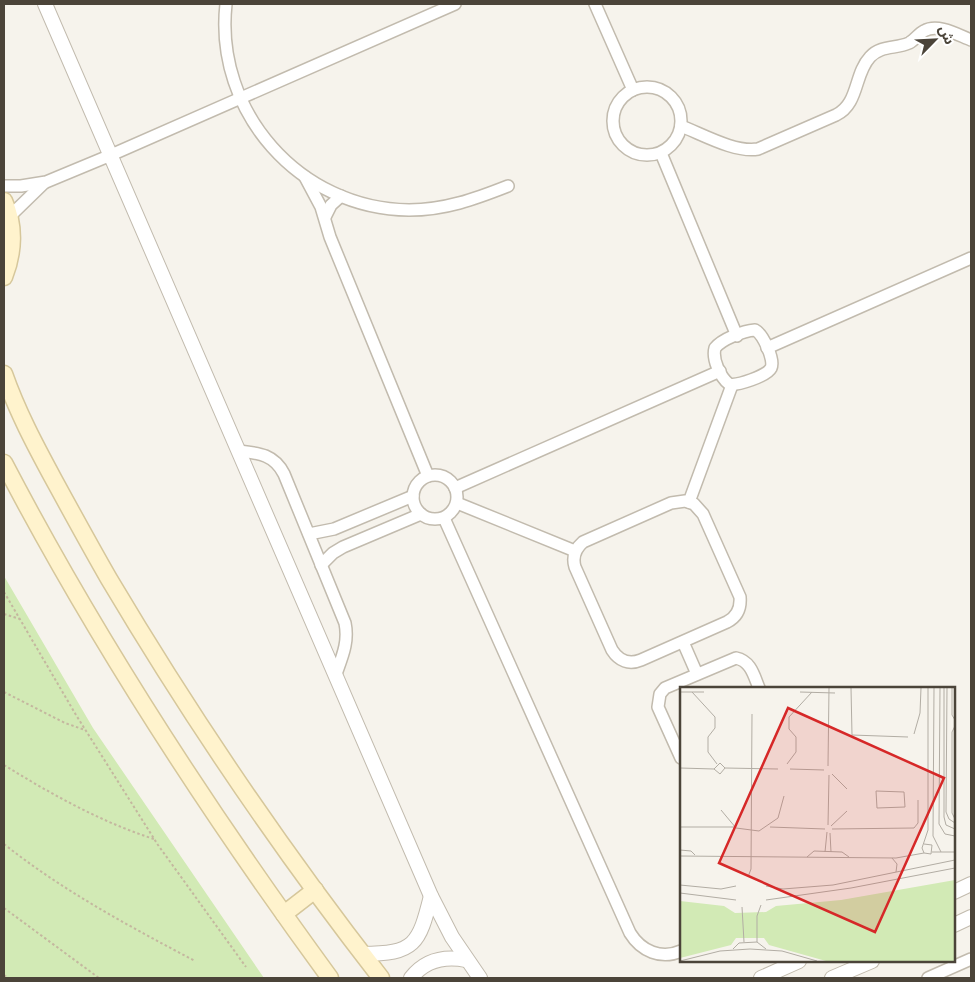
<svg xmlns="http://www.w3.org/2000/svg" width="975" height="982" font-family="'Public Sans','Noto Sans Arabic',sans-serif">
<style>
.green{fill:#d2eab5}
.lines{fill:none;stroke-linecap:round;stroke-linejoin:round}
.minor-casing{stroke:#c2bbae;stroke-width:14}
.tertiary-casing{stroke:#c2bbae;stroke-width:16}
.secondary-casing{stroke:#d6c79b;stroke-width:19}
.path{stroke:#c4b79f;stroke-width:2;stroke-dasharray:2.5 2.5;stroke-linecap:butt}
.minor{stroke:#fff;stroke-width:11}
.tertiary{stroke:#fff;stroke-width:14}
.secondary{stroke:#fff3cd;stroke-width:16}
.inset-road{fill:none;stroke:#b2ada4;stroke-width:1}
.view{fill:#d62828;fill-opacity:0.15;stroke:#d62828;stroke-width:2.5}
.inset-edge{fill:none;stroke:#4b4439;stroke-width:2.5}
</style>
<rect width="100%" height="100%" fill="#f6f3ec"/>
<path class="green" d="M4,576L93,728L264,978H4Z"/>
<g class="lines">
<g class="minor-casing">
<g id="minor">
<path d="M226,4C214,112 300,209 409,210C445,210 475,199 508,186"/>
<path d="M595,4L633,90"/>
<circle cx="647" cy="121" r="34"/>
<path d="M681,126C702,134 735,153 758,149L836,115C859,104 854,74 870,57C881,45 896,49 909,43C915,40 918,34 924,31C938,23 958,35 971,40"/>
<path d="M661,153L737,336"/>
<path d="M305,177L321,207L330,237L428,476"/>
<path d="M4,186H21L46,182L111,155L455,4"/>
<path d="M9,217L44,183"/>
<path d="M325,217L331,205L341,196"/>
<path d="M755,330C763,334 775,360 771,368C767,376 737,386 729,384C720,377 712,359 715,348C722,339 743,331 755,330Z"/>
<path d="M767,348L971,258"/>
<path d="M239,451C258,453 274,454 284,474L345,623C349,642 342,657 336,674"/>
<circle cx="435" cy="497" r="22"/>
<path d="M455,488L720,371"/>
<path d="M685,501L694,504L703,514L740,597C741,609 737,617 727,622L641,660C629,665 619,661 612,650L575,567C572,557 575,549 583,542L671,503Z"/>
<path d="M689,502L732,385"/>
<path d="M457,503L575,551"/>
<path d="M444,518L630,933C641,951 661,960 681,951"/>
<path d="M309,534L334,529L413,496"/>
<path d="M321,565L333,553L343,547L421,514"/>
<path d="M683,642L697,674"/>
<path d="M681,758L658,707L660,694L665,688L736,658C751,661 754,676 759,688"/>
<path d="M928,978L971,959"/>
</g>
</g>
<g class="tertiary-casing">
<g id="tertiary">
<path d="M45,4L431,896L452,937L480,978"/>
<path d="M954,892L971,884"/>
<path d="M954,925L971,917"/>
<path d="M362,954C415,954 419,944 431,896"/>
<path d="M411,978C425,960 445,956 466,960"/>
<path d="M761,978L799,961"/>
<path d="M832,978L872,961"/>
</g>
</g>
<g class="secondary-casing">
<g id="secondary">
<path d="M4,201C15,225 14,252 4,277"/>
<path d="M4,374C17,411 35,445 54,480C72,513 90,546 109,579C191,717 282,851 381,978"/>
<path d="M4,463C98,643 210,814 330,978"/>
<path d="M284,914L315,890"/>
</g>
</g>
<g class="path">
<path d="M4,592L76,715L158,845L246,967"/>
<path d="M4,614L20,619"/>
<path d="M4,692L65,723L85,730"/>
<path d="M4,765C51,794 101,822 154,839"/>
<path d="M4,844C63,891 129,926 195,961"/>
<path d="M4,908L99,978"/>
<path d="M4,975L8,978"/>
</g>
<use href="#minor" class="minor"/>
<use href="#tertiary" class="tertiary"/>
<use href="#secondary" class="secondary"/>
</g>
<g transform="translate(680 687)">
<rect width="275" height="275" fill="#f6f3ec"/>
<path d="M275,193V274H146L89,258L84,251H56L51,258L0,271V214L44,219L55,226L86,225L96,219L161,213Z" fill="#d2eab5"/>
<path class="inset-road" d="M171,1L172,48L228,50M254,1L253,149L261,165M260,1L259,137L265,147L275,149M264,1V130L266,138L275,142M267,1L266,125L269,132L275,136M272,1V28L275,33M0,5H24M12,5L35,30V41L28,50V65L37,77M120,5L155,6M275,39L272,45V126L275,132M234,47L240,26L241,1M107,77L116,65V50L109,42V30L132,5M148,79L149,1M0,81L34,82M45,81L40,87L34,82L40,76L45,81L98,82M110,82L144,83M152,87L167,102M196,104L224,105L225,120L197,121ZM41,123L56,141L79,144L98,131L104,109M148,138L149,88M151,139L167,124M0,140H54M90,140L145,142M152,142L234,141L238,136V113M150,146L151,165M244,157L252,158L251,167L244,166L242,161L248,143V1M0,163L11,164L15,168M145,165L147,145M252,165H275M0,169L216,171L244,166M127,170L134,164L162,165L169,170M212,171L217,177L216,185M68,190L71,182L72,27M0,198L41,202L56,199M86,199L103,202L153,198L275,173M0,206L56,213M86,213L171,201L275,181M62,220L64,255M77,255V229L81,218M53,262L59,256L77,255L86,262M0,274L40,264L70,262L102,264L137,274"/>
<path class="view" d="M108,21L264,91L195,245L39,176Z"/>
<rect width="275" height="275" class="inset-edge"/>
</g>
<rect width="975" height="982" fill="none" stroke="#4b4439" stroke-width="10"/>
<g transform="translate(935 40) rotate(66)" stroke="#ffffff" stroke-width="4" paint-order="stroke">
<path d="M0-4L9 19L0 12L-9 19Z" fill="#4b4439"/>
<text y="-8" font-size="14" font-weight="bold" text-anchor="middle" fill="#4b4439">ش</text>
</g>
</svg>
